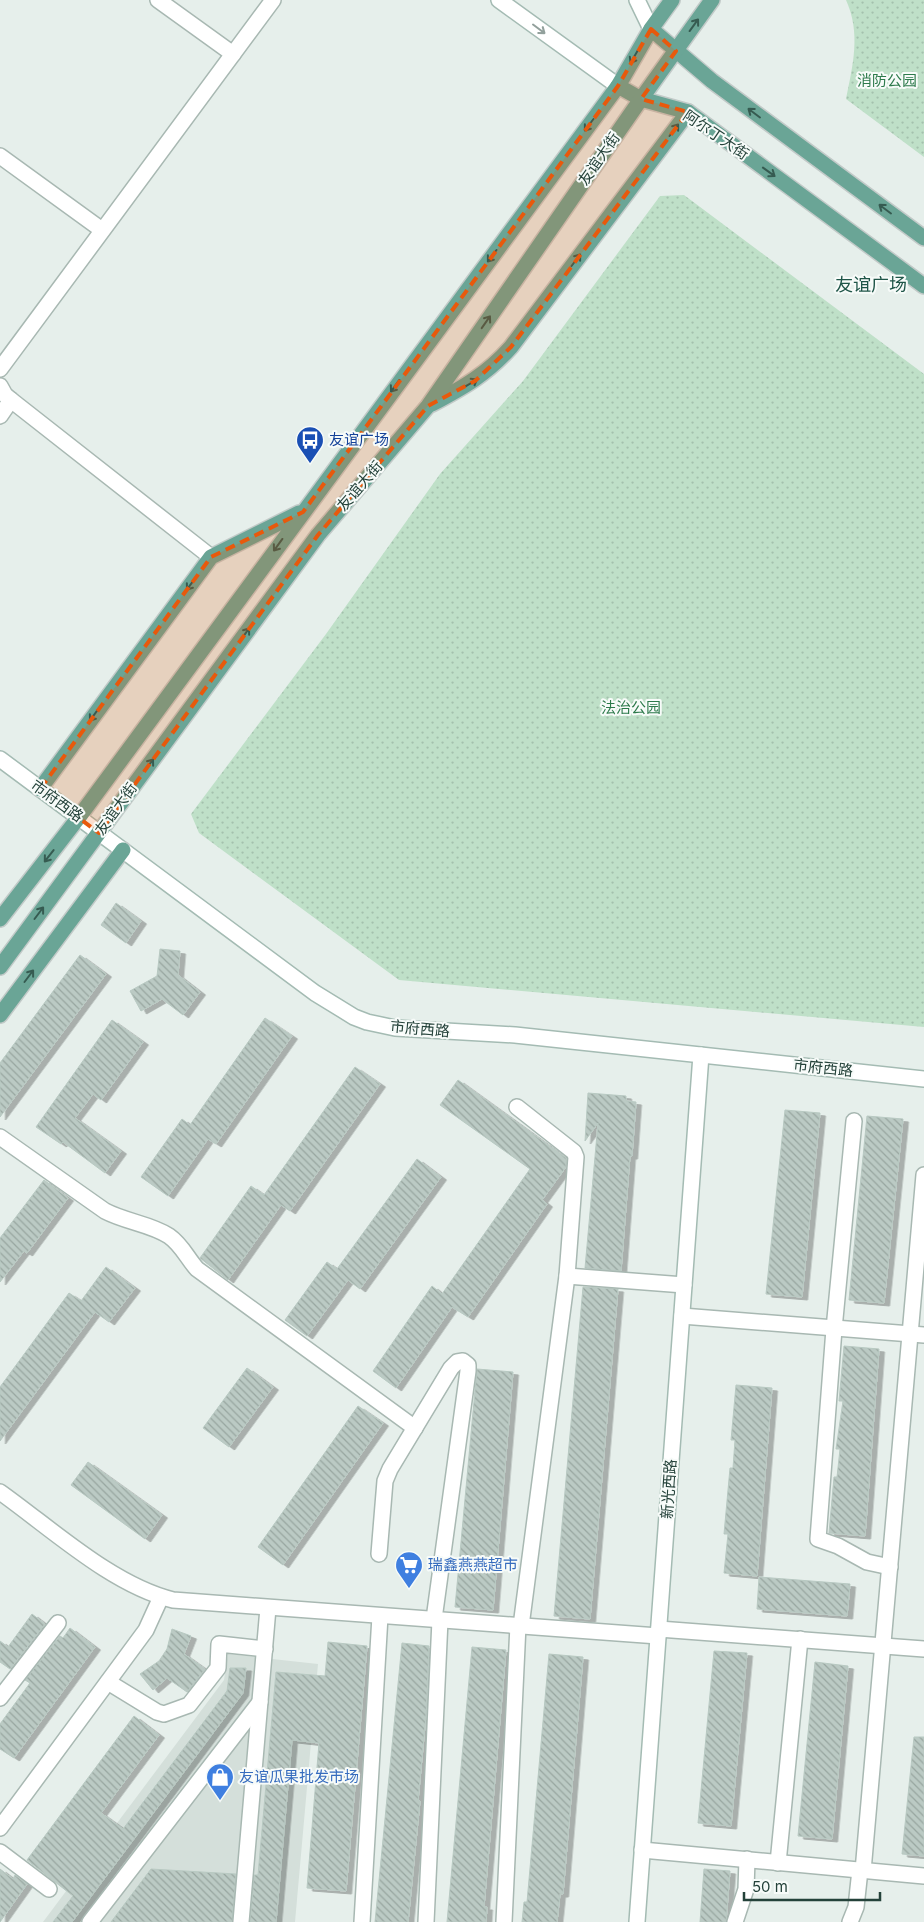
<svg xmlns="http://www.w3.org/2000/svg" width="924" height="1922" font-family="Inter,'Noto Sans SC',sans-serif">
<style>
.built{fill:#d4dfda}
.park{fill:url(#park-dots)}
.building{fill:url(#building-back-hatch);stroke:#b8c9c2;filter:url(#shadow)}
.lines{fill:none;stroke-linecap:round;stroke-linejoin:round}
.street-casing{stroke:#a8b8b2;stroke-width:18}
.secondary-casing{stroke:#a4bbb3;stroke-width:18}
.primary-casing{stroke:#c2cac8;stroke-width:18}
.street{stroke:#fff;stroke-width:15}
.secondary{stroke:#fff;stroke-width:15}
.primary{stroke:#6aa596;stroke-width:15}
.oneway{stroke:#365b51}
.oneway2{stroke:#92a09c}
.marked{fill:#e8590c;fill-opacity:0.2;stroke:#e8590c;stroke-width:4;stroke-dasharray:10 6;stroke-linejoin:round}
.labels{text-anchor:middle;stroke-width:4;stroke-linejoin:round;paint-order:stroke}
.park-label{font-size:15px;fill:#2d7a4b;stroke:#f7fbf9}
.street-label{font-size:15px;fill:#24423a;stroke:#f7fbf9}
.transit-label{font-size:15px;fill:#164399;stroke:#f7fbf9;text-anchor:start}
.shop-label{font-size:15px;fill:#366cbe;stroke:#f7fbf9;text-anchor:start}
.quarter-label{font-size:18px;fill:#1f5548;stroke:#f7fbf9}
</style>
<defs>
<pattern id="park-dots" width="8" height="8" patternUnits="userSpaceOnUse" patternTransform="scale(1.25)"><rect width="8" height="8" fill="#bfe0c8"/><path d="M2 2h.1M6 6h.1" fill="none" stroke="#a4c1ad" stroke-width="1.8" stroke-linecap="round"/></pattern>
<pattern id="building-back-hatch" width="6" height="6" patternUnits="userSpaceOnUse" patternTransform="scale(1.25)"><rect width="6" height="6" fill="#bbcac4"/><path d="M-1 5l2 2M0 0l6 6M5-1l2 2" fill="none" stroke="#98a6a0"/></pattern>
<filter id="shadow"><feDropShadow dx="5.5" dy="3" stdDeviation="0" flood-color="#0004"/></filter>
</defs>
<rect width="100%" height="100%" fill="#e6efeb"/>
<path class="built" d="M228,1654L318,1664L295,1922H43L224,1680Z"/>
<g class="park">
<path d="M846,0H924V157L846,99C853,65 861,33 846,0Z"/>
<path d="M684,195L924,374V1027L399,980L199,833L191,814L326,634L440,474L523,381L660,196Z"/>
</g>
<g class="building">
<path d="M116,903L141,921L126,943L101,925Z"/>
<path d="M160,949L180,951L178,975L200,992L183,1015L162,999L141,1011L130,991L157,976Z"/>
<path d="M80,955L106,974L0,1117V1063Z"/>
<path d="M265,1018L292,1036L216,1144L208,1139L168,1196L141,1177L182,1119L190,1125Z"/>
<path d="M112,1020L143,1042L101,1100L93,1094L75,1118L121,1151L105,1173L63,1142L61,1144L36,1127Z"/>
<path d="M355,1067L380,1084L290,1211L281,1205L228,1280L200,1258L251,1186L264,1195Z"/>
<path d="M458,1080L566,1158V1167L542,1200L547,1204L468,1317L452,1307L396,1388L373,1371L432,1286L442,1294L530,1169L440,1105Z"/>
<path d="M588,1093L626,1096V1101L636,1102L632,1156H630L621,1271L585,1268L598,1123L585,1141Z"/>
<path d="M785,1110L820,1113L802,1297L766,1294Z"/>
<path d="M867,1116L903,1119L884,1303L849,1300Z"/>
<path d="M417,1159L441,1177L360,1289L348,1280L307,1336L285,1320L327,1262L337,1269Z"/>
<path d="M44,1180L68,1198L27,1253L24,1251L0,1282V1238Z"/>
<path d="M106,1267L135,1288L109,1322L95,1312L0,1441V1387L69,1293L81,1301Z"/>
<path d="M583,1287L618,1289L590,1619L554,1616Z"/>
<path d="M844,1346L879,1349L865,1536L829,1533L834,1477H837L840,1449H836L843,1401H839Z"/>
<path d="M247,1368L273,1387L229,1447L203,1428Z"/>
<path d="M477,1369L513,1372L493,1610L455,1607Z"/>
<path d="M736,1385L772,1388L757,1576L724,1573L728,1534H724L730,1468H733L735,1440H731Z"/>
<path d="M358,1406L383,1423L283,1565L258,1547Z"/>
<path d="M88,1462L162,1515L145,1539L71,1485Z"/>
<path d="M759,1577L850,1584L847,1616L757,1609Z"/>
<path d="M32,1614L45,1624L10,1669L0,1662V1641L8,1647Z"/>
<path d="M70,1628L95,1647L14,1758L0,1749V1724L30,1683L25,1680L60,1636L63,1638Z"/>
<path d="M172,1629L191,1636L184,1654L205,1669L187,1692L167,1678L153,1690L140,1674L159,1661L167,1649Z"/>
<path d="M328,1642L367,1646L346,1891L307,1888L319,1743L292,1740L276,1922H250L254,1875H258L276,1672L325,1676Z"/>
<path d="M402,1643L429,1646L426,1715L418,1801H420L408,1922H375Z"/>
<path d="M472,1647L506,1650L484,1907H487L486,1922H447Z"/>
<path d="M714,1651L747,1653L731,1826L698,1823Z"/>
<path d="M549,1654L583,1657L563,1894H560L557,1922H522L524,1902H527Z"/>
<path d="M815,1662L848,1666L832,1839L798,1836Z"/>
<path d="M230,1668H246L243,1693L72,1922H53L73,1896L27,1860L134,1716L159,1735L101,1813L123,1829L227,1691Z"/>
<path d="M914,1737H924V1856L902,1854Z"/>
<path d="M0,1869L13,1879L15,1875L27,1884L0,1922Z"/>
<path d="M151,1869L236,1874L232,1922H111Z"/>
<path d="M704,1869L730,1871L726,1922H700Z"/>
</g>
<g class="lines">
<g class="street-casing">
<g id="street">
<path d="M158,0L233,54"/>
<path d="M0,156L102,230"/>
<path d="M0,369L273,0"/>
<path d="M0,386L5,395L11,400L211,557"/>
<path d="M0,416L11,400"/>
<path d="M517,1107L574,1152L576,1157L567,1276L521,1626"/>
<path d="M854,1121L834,1329L818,1539L838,1546L867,1562L890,1567"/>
<path d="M0,1137L105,1211C126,1222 151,1224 169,1236C182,1245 187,1258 197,1269L415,1428"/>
<path d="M567,1276L684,1285"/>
<path d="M682,1316L924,1335"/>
<path d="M0,1492C52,1529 112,1585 173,1600L658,1636"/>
<path d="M379,1554L385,1481L390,1469L451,1368L457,1362L463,1361L468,1365V1371L434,1619"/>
<path d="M659,1629L924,1649"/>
<path d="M108,1682L157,1712L164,1714L189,1705L218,1668L219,1644L265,1649"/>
<path d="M0,1698L58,1623"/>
<path d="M0,1828L146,1630L161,1597"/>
<path d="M642,1850L924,1876"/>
<path d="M0,1852L49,1889"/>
<path d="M778,1863L800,1639"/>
<path d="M863,1871L924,1175"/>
<path d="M90,1922L260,1702"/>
<path d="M241,1922L268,1608"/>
<path d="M362,1922L380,1616"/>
<path d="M426,1922L440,1620"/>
<path d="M504,1922L518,1625"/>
<path d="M735,1922L746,1889L747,1859"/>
<path d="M850,1922L856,1907L860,1870"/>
</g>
</g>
<g class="secondary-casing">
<g id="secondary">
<path d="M499,0L618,86"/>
<path d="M637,0L651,29"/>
<path d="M0,759L315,993L354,1017L367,1022L395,1028L515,1035L924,1079"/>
<path d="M637,1922L701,1055"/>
</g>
</g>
<g class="primary-casing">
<g id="primary">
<path d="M651,29L712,81L924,238"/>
<path d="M618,86L641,99L688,112L924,286"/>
<path d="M432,404C464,387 487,374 511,347L688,112"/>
<path d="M40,789L211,557L299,513"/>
<path d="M0,919L79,817L618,86L651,29L672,0"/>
<path d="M0,967L318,535L428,406L641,99L712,0"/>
<path d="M0,1015L123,850"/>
</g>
</g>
<use href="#street" class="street"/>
<use href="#secondary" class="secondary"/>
<use href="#primary" class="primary"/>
</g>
<defs><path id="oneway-shaft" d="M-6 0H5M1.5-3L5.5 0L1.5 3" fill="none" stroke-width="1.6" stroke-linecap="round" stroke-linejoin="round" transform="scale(1.25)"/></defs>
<g class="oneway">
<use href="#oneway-shaft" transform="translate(694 25) rotate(-54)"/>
<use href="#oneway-shaft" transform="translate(634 57) rotate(120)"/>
<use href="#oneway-shaft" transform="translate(754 113) rotate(-143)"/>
<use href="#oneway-shaft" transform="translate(589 125) rotate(127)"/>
<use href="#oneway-shaft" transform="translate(674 130) rotate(-53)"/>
<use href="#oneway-shaft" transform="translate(769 172) rotate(36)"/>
<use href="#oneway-shaft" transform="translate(885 209) rotate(-143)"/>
<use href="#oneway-shaft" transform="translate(492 256) rotate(127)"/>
<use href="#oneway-shaft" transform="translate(576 260) rotate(-53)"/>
<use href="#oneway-shaft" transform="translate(486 322) rotate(-55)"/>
<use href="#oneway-shaft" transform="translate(471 383) rotate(-31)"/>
<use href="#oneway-shaft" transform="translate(395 386) rotate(126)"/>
<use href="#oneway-shaft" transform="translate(278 545) rotate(126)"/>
<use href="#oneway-shaft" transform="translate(191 584) rotate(126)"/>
<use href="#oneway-shaft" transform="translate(245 634) rotate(-54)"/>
<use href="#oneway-shaft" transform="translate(94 715) rotate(126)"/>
<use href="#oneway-shaft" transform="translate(149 765) rotate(-54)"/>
<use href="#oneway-shaft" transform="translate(49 856) rotate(128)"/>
<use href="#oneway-shaft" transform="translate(39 913) rotate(-53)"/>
<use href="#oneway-shaft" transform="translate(29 976) rotate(-53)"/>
</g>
<use class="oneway2" href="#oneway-shaft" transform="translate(539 29) rotate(37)"/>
<path class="marked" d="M651,29L676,51L641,99L688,112L511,347L475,381L428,406L318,535L99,833L40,789L211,557L303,512L618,86Z"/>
<defs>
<g id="bus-pin" transform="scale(1.4375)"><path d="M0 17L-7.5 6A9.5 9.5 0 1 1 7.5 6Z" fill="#1a4fb4" stroke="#f7fbf9"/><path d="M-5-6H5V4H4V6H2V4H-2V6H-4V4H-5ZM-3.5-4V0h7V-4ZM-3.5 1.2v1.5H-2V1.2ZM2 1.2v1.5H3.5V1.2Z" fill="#fff"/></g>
<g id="supermarket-pin" transform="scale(1.4375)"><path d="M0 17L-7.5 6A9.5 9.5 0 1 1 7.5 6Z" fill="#3f7fe0" stroke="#f7fbf9"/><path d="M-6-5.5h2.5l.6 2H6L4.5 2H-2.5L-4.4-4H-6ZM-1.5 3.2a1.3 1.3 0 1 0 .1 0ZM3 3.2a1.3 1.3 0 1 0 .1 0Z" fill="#fff"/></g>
<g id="shop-pin" transform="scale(1.4375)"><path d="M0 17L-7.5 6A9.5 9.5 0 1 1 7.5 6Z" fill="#3f7fe0" stroke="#f7fbf9"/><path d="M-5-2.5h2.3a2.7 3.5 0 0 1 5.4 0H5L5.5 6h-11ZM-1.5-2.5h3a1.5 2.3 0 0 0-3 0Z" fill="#fff"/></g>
</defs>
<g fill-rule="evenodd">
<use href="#bus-pin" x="310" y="440"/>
<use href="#supermarket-pin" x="409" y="1565"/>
<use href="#shop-pin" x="220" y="1777"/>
</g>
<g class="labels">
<g class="park-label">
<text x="887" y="86">消防公园</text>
<text x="631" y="713">法治公园</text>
</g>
<g class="street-label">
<text transform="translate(716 135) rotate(34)" y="5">阿尔丁大街</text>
<text transform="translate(599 159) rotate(-55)" y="5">友谊大街</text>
<text transform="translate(360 486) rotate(-49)" y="5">友谊大街</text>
<text transform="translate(57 801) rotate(36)" y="5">市府西路</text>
<text transform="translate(116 809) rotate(-54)" y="5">友谊大街</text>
<text transform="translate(420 1029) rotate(5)" y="5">市府西路</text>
<text transform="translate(823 1068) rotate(6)" y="5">市府西路</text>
<text transform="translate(669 1489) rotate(-86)" y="5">新光西路</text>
</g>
<g class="transit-label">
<text x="329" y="445">友谊广场</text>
</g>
<g class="shop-label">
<text x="428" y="1570">瑞鑫燕燕超市</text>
<text x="239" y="1782">友谊瓜果批发市场</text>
</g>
<g class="quarter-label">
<text x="871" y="291">友谊广场</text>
</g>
</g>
<path d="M744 1892v8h136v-8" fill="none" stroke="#24423a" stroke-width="2.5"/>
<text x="752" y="1892" font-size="15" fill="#24423a" stroke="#f7fbf9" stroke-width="4" paint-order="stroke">50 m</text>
</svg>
